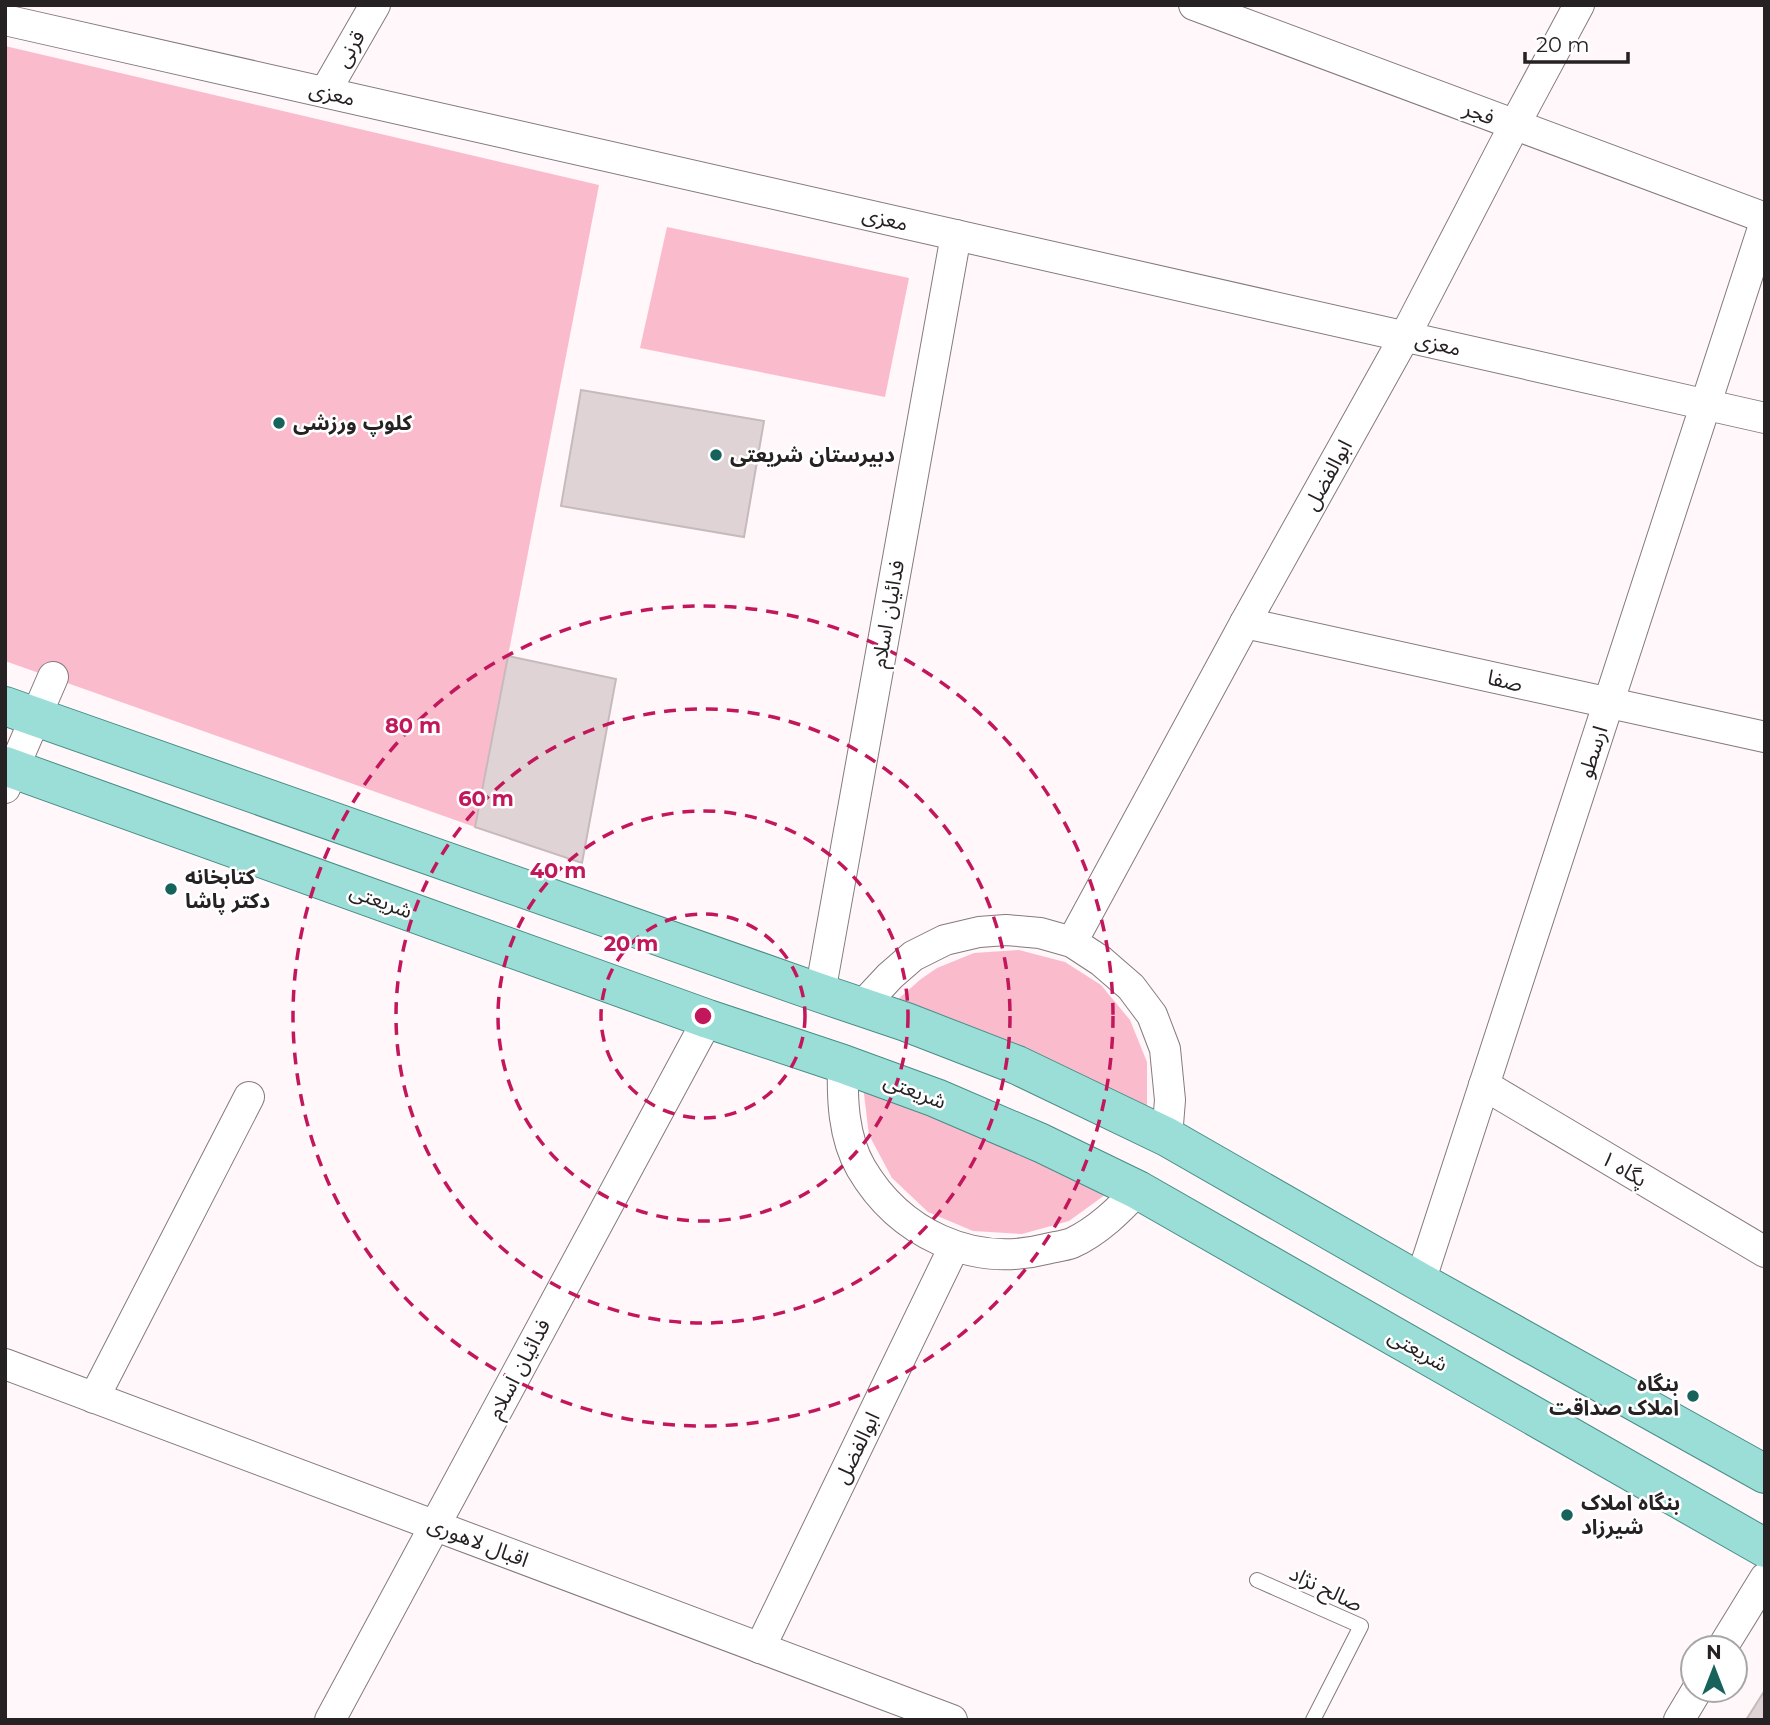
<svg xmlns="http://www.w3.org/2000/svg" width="1770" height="1725" font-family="Montserrat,'Noto Sans Arabic',sans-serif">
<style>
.green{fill:#fabccd}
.building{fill:#e0d3d6;stroke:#c6babd;stroke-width:2}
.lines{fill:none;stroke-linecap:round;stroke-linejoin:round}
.service-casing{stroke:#857a7d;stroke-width:16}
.minor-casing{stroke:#857a7d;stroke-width:32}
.primary-casing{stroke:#478e86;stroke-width:40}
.service{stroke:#fff;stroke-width:14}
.minor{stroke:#fff;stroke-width:30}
.primary{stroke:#9bded7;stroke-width:38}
.ring{fill:none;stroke:#c2185b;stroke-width:3.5;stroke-dasharray:12 9}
.poi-dot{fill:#17635c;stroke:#fff;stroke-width:2.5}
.labels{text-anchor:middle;stroke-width:5;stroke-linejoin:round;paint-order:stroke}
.street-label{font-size:21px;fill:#262122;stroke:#fff}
.poi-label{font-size:21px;font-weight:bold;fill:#262122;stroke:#fff;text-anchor:start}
.centre{fill:#c2185b;stroke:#fff;stroke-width:3.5}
.ring-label{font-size:21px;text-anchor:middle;font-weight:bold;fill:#c2185b;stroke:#fff;stroke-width:5;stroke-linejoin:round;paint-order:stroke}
</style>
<rect width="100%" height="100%" fill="#fff7f9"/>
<g class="green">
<path d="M5,46L599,185L475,827L5,661Z"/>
<path d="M667,227L909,278L885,397L640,348Z"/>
<path d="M1019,950L1065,962L1101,985L1130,1020L1147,1062V1113L896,1001L921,979L937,968L974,953Z"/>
<path d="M863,1086L1109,1192L1069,1221L1022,1234L973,1231L928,1212L892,1178L869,1135Z"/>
</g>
<g class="building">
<path d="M581,390L764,421L744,537L561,506Z"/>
<path d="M508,656L616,679L582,863L475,827Z"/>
<path d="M1765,1690V1720H1746Z"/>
</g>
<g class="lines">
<g class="service-casing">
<path id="service" d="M1257,1580L1361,1626L1313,1720"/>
</g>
<g class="minor-casing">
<g id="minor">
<path d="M1194,5L1765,218"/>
<path d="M5,20L1765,418"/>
<path d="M325,92L375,5"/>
<path d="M1245,623L1765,737"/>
<path d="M5,788L53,677"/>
<path d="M1072,942L1245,623L1405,336L1514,126L1579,5"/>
<path d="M820,993L956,235"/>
<path d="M862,1006L890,976L913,956L945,940L979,932L1006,930L1040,933L1072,942L1101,961L1131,987L1152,1015L1165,1049L1170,1100L1167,1137"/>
<path d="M843,1064C842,1098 843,1137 861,1168C899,1233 972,1268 1046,1249C1054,1247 1064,1246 1072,1243C1098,1231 1119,1210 1138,1190"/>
<path d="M1484,1085L1765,1252"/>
<path d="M1420,1282L1765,222"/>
<path d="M5,1364L952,1720"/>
<path d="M94,1398L249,1097"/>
<path d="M760,1648L954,1247"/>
<path d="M1722,1648L1765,1578"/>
<path d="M330,1720L708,1019"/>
<path d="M1679,1720L1697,1690"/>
</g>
</g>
<g class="primary-casing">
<g id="primary">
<path d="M5,706L820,993L906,1022L1017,1065L1167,1137L1420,1282L1765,1474"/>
<path d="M5,766L708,1019L843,1064L936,1098L1041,1143L1138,1190L1765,1548"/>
</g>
</g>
<use href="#service" class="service"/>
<use href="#minor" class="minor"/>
<use href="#primary" class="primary"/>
</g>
<g class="ring">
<circle cx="703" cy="1016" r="102"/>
<circle cx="703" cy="1016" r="205"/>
<circle cx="703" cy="1016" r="307"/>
<circle cx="703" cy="1016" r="410"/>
</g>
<g class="poi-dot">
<circle cx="279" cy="423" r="7"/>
<circle cx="716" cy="455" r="7"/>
<circle cx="171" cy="889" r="7"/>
<circle cx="1693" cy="1396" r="7"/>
<circle cx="1567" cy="1515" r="7"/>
</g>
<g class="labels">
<g class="street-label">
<text transform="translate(350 49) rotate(-60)" y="7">قرنی</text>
<text transform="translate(332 94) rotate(13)" y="7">معزی</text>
<text transform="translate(1479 113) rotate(21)" y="7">فجر</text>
<text transform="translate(885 219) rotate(13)" y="7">معزی</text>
<text transform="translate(1438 344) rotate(13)" y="7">معزی</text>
<text transform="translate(1328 475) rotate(-61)" y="7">ابوالفضل</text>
<text transform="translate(888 614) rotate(-80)" y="7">فدائیان اسلام</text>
<text transform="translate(1505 681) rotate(13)" y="7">صفا</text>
<text transform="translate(1593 752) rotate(-72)" y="7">ارسطو</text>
<text transform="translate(381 901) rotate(20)" y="7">شریعتی</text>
<text transform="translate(915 1091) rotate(21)" y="7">شریعتی</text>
<text transform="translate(1624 1169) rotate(31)" y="7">پگاه ۱</text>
<text transform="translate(1418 1350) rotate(30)" y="7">شریعتی</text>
<text transform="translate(519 1369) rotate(-62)" y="7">فدائیان اسلام</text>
<text transform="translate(857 1448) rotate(-64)" y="7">ابوالفضل</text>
<text transform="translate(478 1542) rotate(21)" y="7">اقبال لاهوری</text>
<text transform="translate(1326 1589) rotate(26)" y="7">صالح نژاد</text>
</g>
<g class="poi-label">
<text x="293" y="430">کلوپ ورزشی</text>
<text x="730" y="462">دبیرستان شریعتی</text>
<text x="185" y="884">کتابخانه<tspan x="185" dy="24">دکتر پاشا</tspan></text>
<text x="1679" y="1391" text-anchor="end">بنگاه<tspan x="1679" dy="24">املاک صداقت</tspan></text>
<text x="1581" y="1510">بنگاه املاک<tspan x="1581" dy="24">شیرزاد</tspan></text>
</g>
</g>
<circle cx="703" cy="1016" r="10" class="centre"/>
<g class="ring-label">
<text x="413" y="733">80 m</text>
<text x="486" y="806">60 m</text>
<text x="558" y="878">40 m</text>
<text x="631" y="951">20 m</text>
</g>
<rect width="1770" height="1725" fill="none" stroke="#262122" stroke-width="14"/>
<g transform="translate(1714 1669)"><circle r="33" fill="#ffffff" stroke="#a8a6a7" stroke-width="2"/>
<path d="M0-5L12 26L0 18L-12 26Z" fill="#17635c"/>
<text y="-10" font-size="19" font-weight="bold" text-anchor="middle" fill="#262122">N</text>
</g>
<path d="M1525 52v10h103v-10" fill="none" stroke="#262122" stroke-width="3.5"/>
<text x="1536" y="52" font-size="21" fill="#262122" stroke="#ffffff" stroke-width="5" paint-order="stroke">20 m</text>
</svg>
